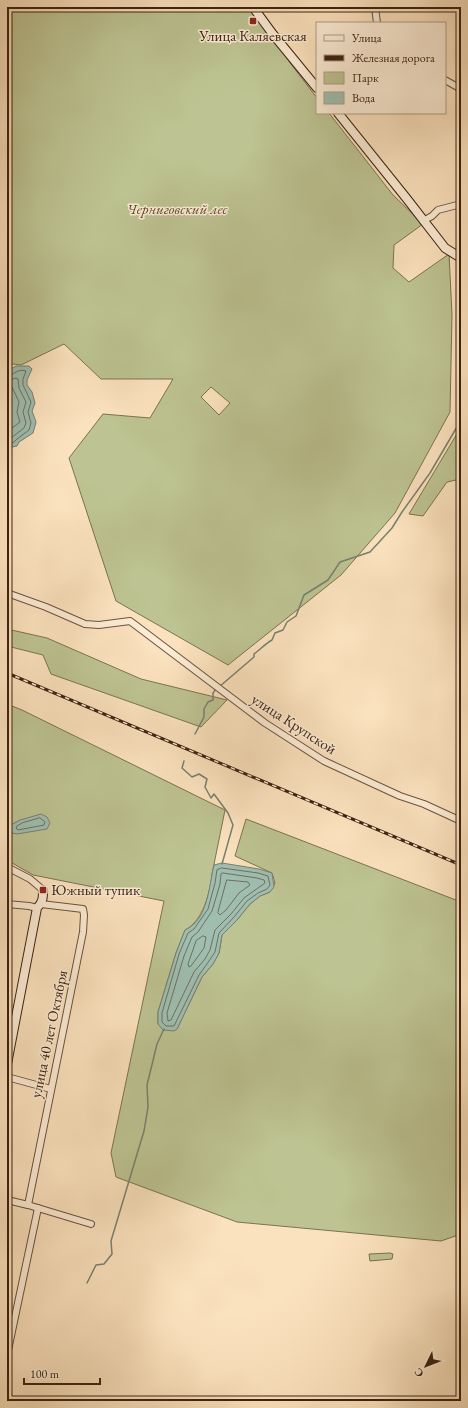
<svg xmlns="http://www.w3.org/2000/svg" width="468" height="1408" font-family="'EB Garamond',serif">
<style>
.green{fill:#bdc392;stroke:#7c7251;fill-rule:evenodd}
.water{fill:#9fbeb0;stroke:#778070}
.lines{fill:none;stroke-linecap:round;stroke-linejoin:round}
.shore{stroke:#6e7060;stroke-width:1}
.stream{stroke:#778070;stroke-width:1.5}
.street-casing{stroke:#6c523c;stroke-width:8}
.secondary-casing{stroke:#3c2210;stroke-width:10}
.street{stroke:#fcecd5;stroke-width:6}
.secondary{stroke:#fcecd5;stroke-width:8}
.rail-casing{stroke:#3c2210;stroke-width:3}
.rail{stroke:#fcecd5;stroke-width:1.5;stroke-dasharray:4.5;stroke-linecap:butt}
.poi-dot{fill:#8f2418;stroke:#fcecd5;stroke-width:1.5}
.labels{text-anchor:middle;stroke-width:3;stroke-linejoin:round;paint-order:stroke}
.poi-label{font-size:15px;fill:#3c2210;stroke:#fcecd5}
.park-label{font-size:15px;font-style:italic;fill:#5c4a30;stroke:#fcecd5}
.street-label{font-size:15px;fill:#3c2210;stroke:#fcecd5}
</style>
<rect width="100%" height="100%" fill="#fbe2be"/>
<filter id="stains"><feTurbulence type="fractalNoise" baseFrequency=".005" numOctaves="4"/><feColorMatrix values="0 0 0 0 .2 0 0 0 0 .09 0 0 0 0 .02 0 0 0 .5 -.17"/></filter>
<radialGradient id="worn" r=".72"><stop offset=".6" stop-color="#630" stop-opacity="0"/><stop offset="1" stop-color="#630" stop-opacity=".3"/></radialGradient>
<g class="green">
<path d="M7,7H251L291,64L317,98V113H329L393,195L423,224L394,245L393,268L409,282L449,254L452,315L450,412L395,513L341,575L228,665L116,601L69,458L103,414L150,418L173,379H101L64,344L21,365L13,364L7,369ZM211,387L230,403L219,415L201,397Z"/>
<path d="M461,427V483L456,480L447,482L423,516L409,514Z"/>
<path d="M7,629L47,638L141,679L227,700L201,727L51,674L43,655L7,646Z"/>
<path d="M7,704L22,710L225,810L212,874C210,893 203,921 185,930L176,953L158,1012V1024L177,1029L202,977L213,964L219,953L222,935L237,920L250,904L260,896L270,892L275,883L272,873L235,856L246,819L461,902V1234L441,1241L237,1222L116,1177L111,1153L164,901L33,875L7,860Z"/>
<path d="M390,1253L393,1254L392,1259L370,1261L369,1254Z"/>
</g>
<g class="water">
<path d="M16,366H29L32,369L27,380V385L32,392L35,403L32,411L36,422L33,433L19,442L17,446L7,448V375L11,369Z"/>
<path d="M41,814L47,817L50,823L47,829L17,834L7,832V827L20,820Z"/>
<path d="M222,863L259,869L272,873L274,887L270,892L260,896L250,904L237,920L222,935L219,953L213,964L202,977L177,1029L174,1031L163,1030L158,1024V1012L176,953L185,930C208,920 209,886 214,865Z"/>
</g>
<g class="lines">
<g class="shore">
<path d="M7,376C15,375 17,368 26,371L23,379V385L31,402L28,412L31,423L29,430L17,439L14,442L7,444"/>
<path d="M7,381L16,378L18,379L19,388L26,402L23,412L26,423L24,428L11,438L7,439"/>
<path d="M7,387H12L19,402L17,412L20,422L7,432"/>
<path d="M40,818L45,822L44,825L18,830L16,828L17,826L22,823Z"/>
<path d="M222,868L258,873L268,876L270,885L267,889L258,893L247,901L234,917L219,933L215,952L209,961L199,975L174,1026H166L162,1022V1013L179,954L188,933L194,929L208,909L215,883L217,870Z"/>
<path d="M223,873L257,878L264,880L265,883L244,898L231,914L215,930L210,950L205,959L194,972L171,1020L168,1021L167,1013L184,956L192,937L198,932L212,911L220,884L221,874Z"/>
<path d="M227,880L248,882L250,885L239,893L226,910L220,915L218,913Z"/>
<path d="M203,936L206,937L204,948L191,966L189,967L188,964L196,941Z"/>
</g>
<g class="stream">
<path d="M219,687L254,657V654C261,649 265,644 272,640L275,633L283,630L287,622L296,616L304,595L328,580L340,562L370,552L392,528L402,512L430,473L461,420"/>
<path d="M195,734L204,717V709L208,702L213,700V693L216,689"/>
<path d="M184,761L182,768L192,777L199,774L207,779L205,787L211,798L214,794L228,813L233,825L222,864"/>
<path d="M87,1283L96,1265L104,1264L112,1254L111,1241L144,1131L148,1107L147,1085L157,1044L164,1029"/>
</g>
<g class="street-casing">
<g id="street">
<path d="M375,7L377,23"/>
<path d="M445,80L461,89"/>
<path d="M423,221L432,216L438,210L461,204"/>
<path d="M7,593L46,607L85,624L99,625L130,621L265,723L324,761L400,796L424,804L461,821"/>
<path d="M7,867L30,879L43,890"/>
<path d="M7,904L29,906L37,908"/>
<path d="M7,1077L51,1089"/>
<path d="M7,1200L28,1205L91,1224"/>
<path d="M28,1205L83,932L84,915L83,909L41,904"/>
<path d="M460,1269L461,1272"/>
<path d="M7,1355L38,1208"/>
</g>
</g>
<g class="secondary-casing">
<g id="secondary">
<path d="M253,7L272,33L317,88"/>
<path d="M338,113L407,199L445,248L461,258"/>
<path d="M7,1064L37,908C43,902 43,898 43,890"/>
</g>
</g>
<use href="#street" class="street"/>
<use href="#secondary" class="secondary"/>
<g class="rail-casing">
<path id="rail" d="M7,673L461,865"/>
</g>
<use href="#rail" class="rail"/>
</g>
<g class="poi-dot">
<rect x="249" y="17" width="8" height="8" rx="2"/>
<rect x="39" y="886" width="8" height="8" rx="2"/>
</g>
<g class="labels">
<g class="poi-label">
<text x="253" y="41">Улица Каляевская</text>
<text x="51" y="895" text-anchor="start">Южный тупик</text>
</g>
<g class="park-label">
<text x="177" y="214">Черниговский лес</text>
</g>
<g class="street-label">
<text transform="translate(294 724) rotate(33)" y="5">улица Крупской</text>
<text transform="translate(49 1034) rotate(-78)" y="5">улица 40 лет Октября</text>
</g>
</g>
<rect width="468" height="1408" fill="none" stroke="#fbe2be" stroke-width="24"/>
<rect x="8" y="8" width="452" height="1392" fill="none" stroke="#3c2210" stroke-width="2"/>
<rect x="12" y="12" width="444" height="1384" fill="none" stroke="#3c2210"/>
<rect x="316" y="22" width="130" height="92" fill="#fcecd5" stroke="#af9b86"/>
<rect x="324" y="35" width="20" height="6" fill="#fcecd5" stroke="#af9b86"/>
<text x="352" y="42" font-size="12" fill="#3c2210">Улица</text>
<rect x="324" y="55" width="20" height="6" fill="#3c2210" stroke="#af9b86"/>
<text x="352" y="62" font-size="12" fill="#3c2210">Железная дорога</text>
<rect x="324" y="72" width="20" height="12" fill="#bdc392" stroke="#af9b86"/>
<text x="352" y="82" font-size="12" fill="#3c2210">Парк</text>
<rect x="324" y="92" width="20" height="12" fill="#9fbeb0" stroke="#af9b86"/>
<text x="352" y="102" font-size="12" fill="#3c2210">Вода</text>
<g transform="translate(426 1366) rotate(227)" stroke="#fcecd5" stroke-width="3" paint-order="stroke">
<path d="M0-3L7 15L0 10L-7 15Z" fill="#3c2210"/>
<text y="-6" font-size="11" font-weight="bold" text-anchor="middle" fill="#3c2210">С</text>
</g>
<path d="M24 1378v6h76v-6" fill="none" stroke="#3c2210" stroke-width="2"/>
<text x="30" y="1378" font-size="12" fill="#3c2210" stroke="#fcecd5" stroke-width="3" paint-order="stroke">100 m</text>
<rect width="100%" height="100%" filter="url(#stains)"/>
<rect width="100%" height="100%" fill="url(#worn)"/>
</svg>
